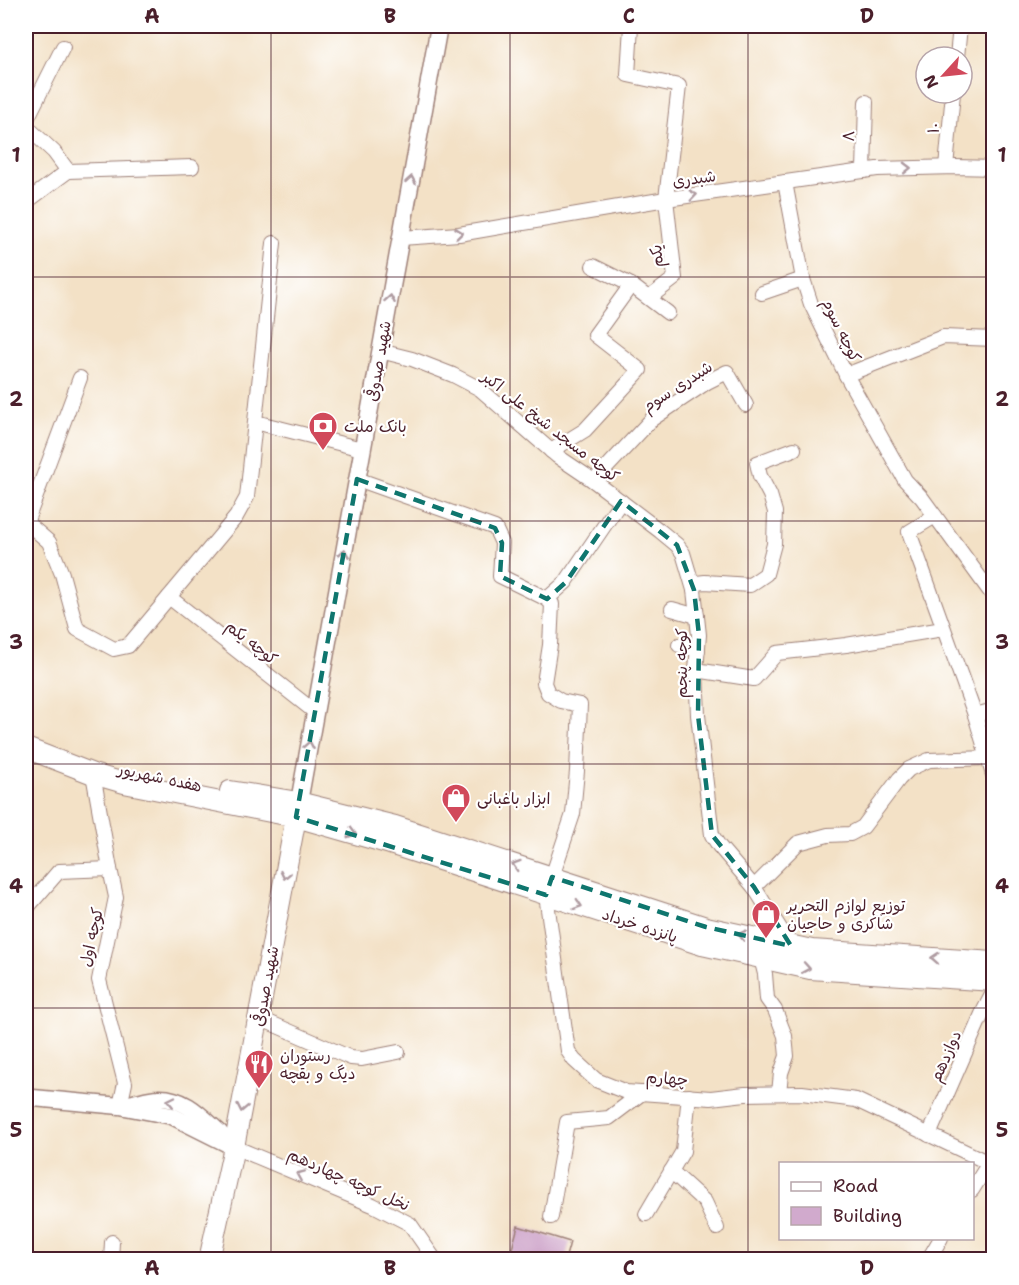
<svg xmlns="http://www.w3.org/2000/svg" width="1019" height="1285" font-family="'Shantell Sans','Playpen Sans Arabic',sans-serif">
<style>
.building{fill:#d1aacd}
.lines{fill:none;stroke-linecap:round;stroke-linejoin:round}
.minor-casing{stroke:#9e8078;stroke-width:16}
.tertiary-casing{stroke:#9e8078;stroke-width:19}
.secondary-casing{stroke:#9e8078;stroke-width:22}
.minor{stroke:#fff;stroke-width:14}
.tertiary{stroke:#fff;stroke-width:16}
.secondary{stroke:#fff;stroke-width:20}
.oneway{stroke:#ae9aa0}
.marked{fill:none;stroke:#0f766e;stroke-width:4.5;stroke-dasharray:12 8;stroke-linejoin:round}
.grid{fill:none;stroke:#4a1f2b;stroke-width:1.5;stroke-opacity:0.55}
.labels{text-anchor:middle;stroke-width:4.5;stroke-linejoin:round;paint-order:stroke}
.street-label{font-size:16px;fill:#4a1f2b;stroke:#fff}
.poi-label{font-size:16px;fill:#4a1f2b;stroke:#fff;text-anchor:start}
.neatline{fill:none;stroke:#4a1f2b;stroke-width:2}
.grid-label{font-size:20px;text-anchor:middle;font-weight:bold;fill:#4a1f2b}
</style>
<rect width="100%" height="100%" fill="#fff"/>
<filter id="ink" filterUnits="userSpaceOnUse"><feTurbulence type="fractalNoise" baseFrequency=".0167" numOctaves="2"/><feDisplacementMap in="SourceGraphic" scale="12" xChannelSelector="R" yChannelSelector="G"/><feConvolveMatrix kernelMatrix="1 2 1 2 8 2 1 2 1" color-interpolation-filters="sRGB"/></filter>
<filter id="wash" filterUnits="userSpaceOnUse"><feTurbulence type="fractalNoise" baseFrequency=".008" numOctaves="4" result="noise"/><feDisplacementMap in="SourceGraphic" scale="24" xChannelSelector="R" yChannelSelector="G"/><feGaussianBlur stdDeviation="1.35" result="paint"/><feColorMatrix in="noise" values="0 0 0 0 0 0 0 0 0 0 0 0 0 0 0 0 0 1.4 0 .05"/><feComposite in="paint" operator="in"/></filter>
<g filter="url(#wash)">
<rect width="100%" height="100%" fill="#f3e1c6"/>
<g id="blocks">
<path class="building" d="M518,1226L570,1242L565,1260H509Z"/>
</g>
</g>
<g filter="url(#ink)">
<use href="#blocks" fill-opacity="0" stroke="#9e8078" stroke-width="1.5"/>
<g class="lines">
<g class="minor-casing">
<g id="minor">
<path d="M631,26L628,75L679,86L666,199L675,278L649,298"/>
<path d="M957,57L960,26"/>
<path d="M26,121L63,47"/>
<path d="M26,126L54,152L68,171"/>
<path d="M946,167L953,93"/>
<path d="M864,171L866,102"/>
<path d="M785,182L803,279L811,304L846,375L905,480L922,498L994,597"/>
<path d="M26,202L68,171L192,167"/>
<path d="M401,238L459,234L666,199L877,169L956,167L994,168"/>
<path d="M593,266L631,285L668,313"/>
<path d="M762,293L803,279"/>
<path d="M380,351L412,359L453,375L480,389L557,456L594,481L660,531L677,545L683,553L694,590"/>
<path d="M846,375L943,337L994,339"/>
<path d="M255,422L362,449"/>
<path d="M551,451L585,430L640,370L595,335L631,285"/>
<path d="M357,479L495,528L502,543L500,576L547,599L552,604L550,645L544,683L548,693L561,701L580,705L577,771L573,814L552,877"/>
<path d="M594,481L652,419L707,382L727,372L746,405"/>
<path d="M935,516L909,532L975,715L994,778"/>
<path d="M26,522L49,542L62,574L77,629L114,649L128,646L236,517L247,497L274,243"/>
<path d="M26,523L80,378"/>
<path d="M169,597L315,712"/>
<path d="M547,599L566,582L621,501"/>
<path d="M672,609L697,616"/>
<path d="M679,645L698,650"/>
<path d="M696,670L754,679L777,653L846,645L943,629"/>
<path d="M975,715L994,710"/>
<path d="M93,774L110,869L116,897L99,980L125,1083L120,1106"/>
<path d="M754,887L798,843L828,835L850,834L863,827L899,779L909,769L929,760L988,758"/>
<path d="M546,895L568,1051L574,1060L596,1080L626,1092L711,1098L745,1094L802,1093L856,1100L989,1163"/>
<path d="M26,909L59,871L110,869"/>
<path d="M791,946L754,887L719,846L712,835L698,715L696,670L699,635L694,590L697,583L705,582L750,585L766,574L774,544L775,512L770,495L760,476L757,463L794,449"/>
<path d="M761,958L765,974L767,999L775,1010L785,1036L787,1056L781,1073L779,1093"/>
<path d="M259,1018L351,1058L362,1059L398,1052"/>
<path d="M929,1135L982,1014L994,991"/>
<path d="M234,1147L373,1205L410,1224L435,1260"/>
<path d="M671,1171L705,1202L717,1228"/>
<path d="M972,1190L989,1163L994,1164"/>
<path d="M646,1214L683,1151L689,1096"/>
<path d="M551,1217L567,1122L609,1118L642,1093"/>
<path d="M111,1260L112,1242"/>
<path d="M926,1260L931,1255L941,1238"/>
</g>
</g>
<g class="tertiary-casing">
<g id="tertiary">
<path d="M297,813L439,26"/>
<path d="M26,1099L33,1098L120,1106L172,1116L234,1147"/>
<path d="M129,1104C139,1102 149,1098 158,1098C185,1097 202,1117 220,1133"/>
</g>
</g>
<g class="secondary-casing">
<g id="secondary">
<path d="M26,748L93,774L124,783L296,817L390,844L702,945L810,969L994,981"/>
<path d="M230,791L298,802L395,826L706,927L766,940L812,950L994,962"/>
<path d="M209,1260L234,1147L296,817"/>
</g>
</g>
<use href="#minor" class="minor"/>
<use href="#tertiary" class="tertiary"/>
<use href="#secondary" class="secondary"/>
</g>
<defs><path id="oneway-chevron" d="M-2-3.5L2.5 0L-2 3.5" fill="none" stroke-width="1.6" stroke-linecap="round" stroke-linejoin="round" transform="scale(1.5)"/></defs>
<g class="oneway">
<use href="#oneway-chevron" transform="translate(907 168) rotate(-1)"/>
<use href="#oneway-chevron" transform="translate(411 180) rotate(-80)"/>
<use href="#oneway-chevron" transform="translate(693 195) rotate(-8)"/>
<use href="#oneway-chevron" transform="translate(459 233) rotate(-7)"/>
<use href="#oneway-chevron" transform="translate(390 299) rotate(-80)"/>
<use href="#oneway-chevron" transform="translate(344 553) rotate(-80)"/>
<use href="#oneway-chevron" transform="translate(309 745) rotate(-80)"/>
<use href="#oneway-chevron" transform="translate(352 833) rotate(16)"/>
<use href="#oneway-chevron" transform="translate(516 865) rotate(-162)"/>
<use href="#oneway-chevron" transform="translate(285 875) rotate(101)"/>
<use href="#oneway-chevron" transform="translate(578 905) rotate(18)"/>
<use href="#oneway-chevron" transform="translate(742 935) rotate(-167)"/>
<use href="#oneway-chevron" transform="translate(935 958) rotate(-176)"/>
<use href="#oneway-chevron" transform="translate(806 968) rotate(10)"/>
<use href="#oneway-chevron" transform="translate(171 1101) rotate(-168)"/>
<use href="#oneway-chevron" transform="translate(242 1108) rotate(101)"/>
<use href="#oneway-chevron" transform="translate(300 1175) rotate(-157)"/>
</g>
</g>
<path class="marked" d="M357,479L495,528L502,543L500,576L547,599L566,582L621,501L677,545L694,590L699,635L698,715L712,835L754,887L791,946L706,927L552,877L546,895L296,817Z"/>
<path class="grid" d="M271,26V1260M510,26V1260M748,26V1260M26,277H994M26,521H994M26,764H994M26,1008H994"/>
<defs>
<g id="bank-pin" transform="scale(1.5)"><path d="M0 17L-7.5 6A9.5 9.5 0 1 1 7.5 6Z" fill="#d1495b" stroke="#fff"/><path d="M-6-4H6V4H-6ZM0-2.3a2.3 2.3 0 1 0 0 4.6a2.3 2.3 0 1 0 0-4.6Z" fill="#fff"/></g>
<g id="shop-pin" transform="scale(1.5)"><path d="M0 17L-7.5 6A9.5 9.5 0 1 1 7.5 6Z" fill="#d1495b" stroke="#fff"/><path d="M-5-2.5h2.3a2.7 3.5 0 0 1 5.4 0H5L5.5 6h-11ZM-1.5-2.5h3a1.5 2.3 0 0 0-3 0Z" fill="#fff"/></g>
<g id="restaurant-pin" transform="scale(1.5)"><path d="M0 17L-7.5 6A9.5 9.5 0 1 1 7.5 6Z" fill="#d1495b" stroke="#fff"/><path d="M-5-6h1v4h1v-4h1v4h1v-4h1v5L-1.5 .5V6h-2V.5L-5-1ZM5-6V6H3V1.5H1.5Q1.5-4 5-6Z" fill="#fff"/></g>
</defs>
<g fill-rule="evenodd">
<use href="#bank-pin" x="323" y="426"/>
<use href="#shop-pin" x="456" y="798"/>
<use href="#shop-pin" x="766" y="914"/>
<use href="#restaurant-pin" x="259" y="1064"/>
</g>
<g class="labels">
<g class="street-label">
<text transform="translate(933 128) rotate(-85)" y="6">۱۰</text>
<text transform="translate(848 136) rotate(-89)" y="6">۸</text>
<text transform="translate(694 178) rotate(-8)" y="6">شبدری</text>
<text transform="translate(656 256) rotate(-95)" y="6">یکم</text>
<text transform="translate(842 330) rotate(64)" y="6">کوچه سوم</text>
<text transform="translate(378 361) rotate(-80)" y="6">شهید صدوقی</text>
<text transform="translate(677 386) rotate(-33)" y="6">شبدری سوم</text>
<text transform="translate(551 426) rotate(38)" y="6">کوچه مسجد شیخ علی اکبر</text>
<text transform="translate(252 642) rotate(38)" y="6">کوچه یکم</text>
<text transform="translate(681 663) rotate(-90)" y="6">کوچه پنجم</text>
<text transform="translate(160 777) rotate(12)" y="6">هفده شهریور</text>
<text transform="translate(640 925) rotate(18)" y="6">پانزده خرداد</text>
<text transform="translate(91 937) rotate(-78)" y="6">کوچه اول</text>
<text transform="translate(265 986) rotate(-79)" y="6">شهید صدوقی</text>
<text transform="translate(945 1056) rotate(-66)" y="6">دوازدهم</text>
<text transform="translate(667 1078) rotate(4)" y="6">چهارم</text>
<text transform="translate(349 1179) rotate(24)" y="6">نخل کوچه چهاردهم</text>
</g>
<g class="poi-label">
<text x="344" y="432">بانک ملت</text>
<text x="477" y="804">ابزار باغبانی</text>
<text x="787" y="911">توزیع لوازم التحریر<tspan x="787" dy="18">شاکری و حاجیان</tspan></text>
<text x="280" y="1061">رستوران<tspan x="280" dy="18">دیگ و بقچه</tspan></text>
</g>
</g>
<rect width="1019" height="1285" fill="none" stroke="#fff" stroke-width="66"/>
<rect x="779" y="1162" width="195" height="78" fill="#ffffff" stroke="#b7a5aa" stroke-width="1.5"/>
<rect x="791" y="1182" width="30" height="9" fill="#ffffff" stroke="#b7a5aa" stroke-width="1.5"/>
<text x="833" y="1192" font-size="18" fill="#4a1f2b">Road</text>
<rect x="791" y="1207" width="30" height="18" fill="#d1aacd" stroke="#b7a5aa" stroke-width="1.5"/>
<text x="833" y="1222" font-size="18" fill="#4a1f2b">Building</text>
<g transform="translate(944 75) rotate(243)"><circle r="28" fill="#ffffff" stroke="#b7a5aa" stroke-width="1.5"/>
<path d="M0-4.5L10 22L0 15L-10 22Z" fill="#d1495b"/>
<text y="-9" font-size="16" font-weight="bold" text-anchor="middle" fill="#4a1f2b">N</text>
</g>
<rect x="33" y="33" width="953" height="1219" class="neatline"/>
<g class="grid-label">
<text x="152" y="23">A</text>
<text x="390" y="23">B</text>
<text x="629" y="23">C</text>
<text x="867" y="23">D</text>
<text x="16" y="162">1</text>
<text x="1002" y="162">1</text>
<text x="16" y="406">2</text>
<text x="1002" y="406">2</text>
<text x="16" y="649">3</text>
<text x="1002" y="649">3</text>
<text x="16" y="893">4</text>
<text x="1002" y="893">4</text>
<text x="16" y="1137">5</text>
<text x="1002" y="1137">5</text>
<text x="152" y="1275">A</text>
<text x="390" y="1275">B</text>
<text x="629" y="1275">C</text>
<text x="867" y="1275">D</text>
</g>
</svg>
